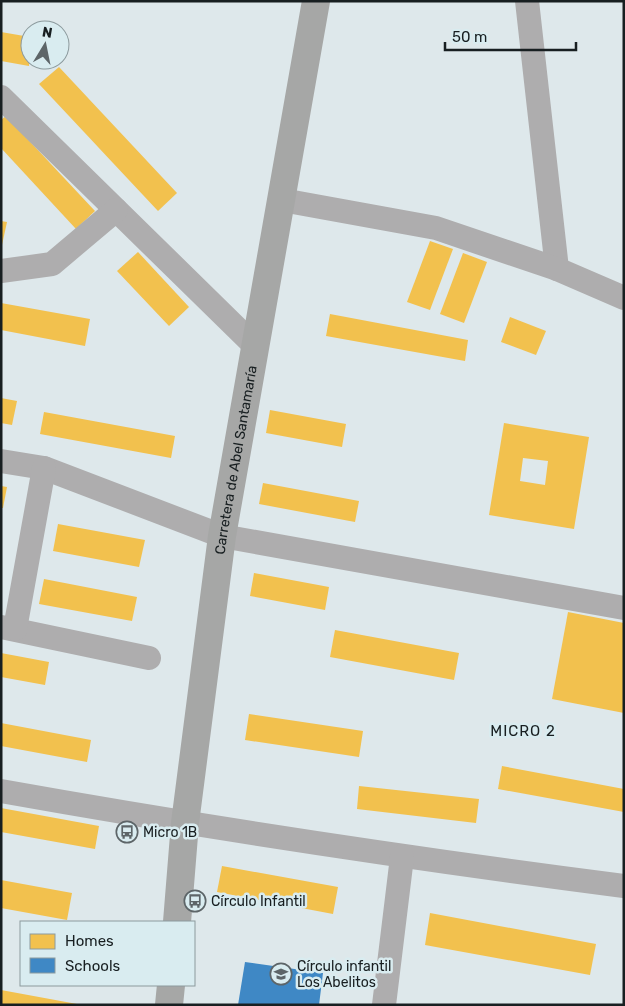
<svg xmlns="http://www.w3.org/2000/svg" width="625" height="1006" font-family="Rubik,sans-serif">
<style>
.homes{fill:#f2c14e;fill-rule:evenodd}
.schools{fill:#3f88c5}
.lines{fill:none;stroke-linecap:round;stroke-linejoin:round}
.minor{stroke:#aeadae;stroke-width:24}
.major{stroke:#a6a7a6;stroke-width:28}
.labels{text-anchor:middle;stroke-width:5;stroke-linejoin:round;paint-order:stroke}
.street-label{font-size:14px;fill:#181f21;stroke:#d9ecf0}
.poi-label{font-size:14px;fill:#181f21;stroke:#d9ecf0;text-anchor:start}
.neighbourhood-label{font-size:15px;letter-spacing:1px;fill:#181f21;stroke:#d9ecf0}
</style>
<rect width="100%" height="100%" fill="#dee8eb"/>
<g class="homes">
<path d="M1,32L30,37L29,66L1,61Z"/>
<path d="M59,67L177,193L158,211L39,84Z"/>
<path d="M6,116L95,211L76,229L1,148V120Z"/>
<path d="M1,221L7,222L2,245H1Z"/>
<path d="M430,241L453,249L430,310L407,302Z"/>
<path d="M138,252L189,307L169,326L117,271Z"/>
<path d="M463,253L487,262L464,323L440,314Z"/>
<path d="M1,303L90,319L85,346L1,330Z"/>
<path d="M330,314L468,340L465,361L326,336Z"/>
<path d="M510,317L546,331L536,355L501,342Z"/>
<path d="M1,398L17,401L12,425L1,423Z"/>
<path d="M270,410L346,424L342,447L266,433Z"/>
<path d="M44,412L175,436L171,458L40,434Z"/>
<path d="M504,423L589,437L574,529L489,515ZM523,458L548,461L545,485L520,481Z"/>
<path d="M263,483L359,501L355,522L259,504Z"/>
<path d="M1,486L7,487L3,508H1Z"/>
<path d="M58,524L145,540L139,567L53,551Z"/>
<path d="M254,573L329,587L325,610L250,596Z"/>
<path d="M44,579L137,597L132,621L39,604Z"/>
<path d="M568,612L624,623V713L552,699Z"/>
<path d="M335,630L459,653L454,680L330,657Z"/>
<path d="M1,653L49,662L45,685L1,677Z"/>
<path d="M249,714L363,731L359,757L245,740Z"/>
<path d="M1,723L91,740L87,762L1,746Z"/>
<path d="M502,766L624,789V812L498,789Z"/>
<path d="M359,786L479,799L476,823L357,809Z"/>
<path d="M1,808L99,826L95,849L1,832Z"/>
<path d="M222,866L338,887L333,914L217,892Z"/>
<path d="M1,880L72,893L67,920L1,908Z"/>
<path d="M430,913L596,944L590,975L425,945Z"/>
<path d="M1,990L77,1004L76,1005H1Z"/>
</g>
<path class="schools" d="M245,962L323,973L319,1005H238Z"/>
<g class="lines">
<g class="minor">
<path d="M527,1L557,269"/>
<path d="M1,97L255,346"/>
<path d="M282,200L436,228L557,269L624,298"/>
<path d="M1,271L52,264L116,210"/>
<path d="M1,461L44,468L222,536L624,608"/>
<path d="M1,627L149,658"/>
<path d="M15,629L44,468"/>
<path d="M1,791C208,828 415,859 624,886"/>
<path d="M384,1005L402,857"/>
</g>
<g class="major">
<path id="s1" d="M177,922L185,823L222,536L316,1"/>
<path d="M169,1005L171,985"/>
</g>
</g>
<defs>
<g id="bus-ring" transform="scale(1.125)"><circle r="9.5" fill="#d9ecf0" stroke="#5d6568" stroke-width="1.5"/><path d="M-5-6H5V4H4V6H2V4H-2V6H-4V4H-5ZM-3.5-4V0h7V-4ZM-3.5 1.2v1.5H-2V1.2ZM2 1.2v1.5H3.5V1.2Z" fill="#5d6568"/></g>
<g id="school-ring" transform="scale(1.125)"><circle r="9.5" fill="#d9ecf0" stroke="#5d6568" stroke-width="1.5"/><path d="M0-5L7-2L0 1L-7-2ZM-4 1L0 2.5L4 1V4Q0 6-4 4Z" fill="#5d6568"/></g>
</defs>
<g fill-rule="evenodd">
<use href="#bus-ring" x="127" y="832"/>
<use href="#bus-ring" x="195" y="901"/>
<use href="#school-ring" x="281" y="974"/>
</g>
<g class="labels">
<g class="street-label">
<text dy="5" stroke="none"><textPath href="#s1" startOffset="466">Carretera de Abel Santamaría</textPath></text>
</g>
<g class="poi-label">
<text x="143" y="837">Micro 1B</text>
<text x="211" y="906">Círculo Infantil</text>
<text x="297" y="971">Círculo infantil<tspan x="297" dy="16">Los Abelitos</tspan></text>
</g>
<g class="neighbourhood-label">
<text x="523" y="736">MICRO 2</text>
</g>
</g>
<rect width="625" height="1006" fill="none" stroke="#181f21" stroke-width="5"/>
<rect x="20" y="921" width="175" height="65" fill="#d9ecf0" stroke="#8c9a9d"/>
<rect x="30" y="934" width="25" height="15" fill="#f2c14e" stroke="#8c9a9d"/>
<text x="65" y="946" font-size="15" fill="#181f21">Homes</text>
<rect x="30" y="958" width="25" height="15" fill="#3f88c5" stroke="#8c9a9d"/>
<text x="65" y="971" font-size="15" fill="#181f21">Schools</text>
<g transform="translate(45 45) rotate(10)"><circle r="24" fill="#d9ecf0" stroke="#8c9a9d"/>
<path d="M0-4L9 19L0 12L-9 19Z" fill="#5d6568"/>
<text y="-8" font-size="14" font-weight="bold" text-anchor="middle" fill="#181f21">N</text>
</g>
<path d="M445 42v8h131v-8" fill="none" stroke="#181f21" stroke-width="2.5"/>
<text x="452" y="42" font-size="15" fill="#181f21" stroke="#d9ecf0" stroke-width="4" paint-order="stroke">50 m</text>
</svg>
